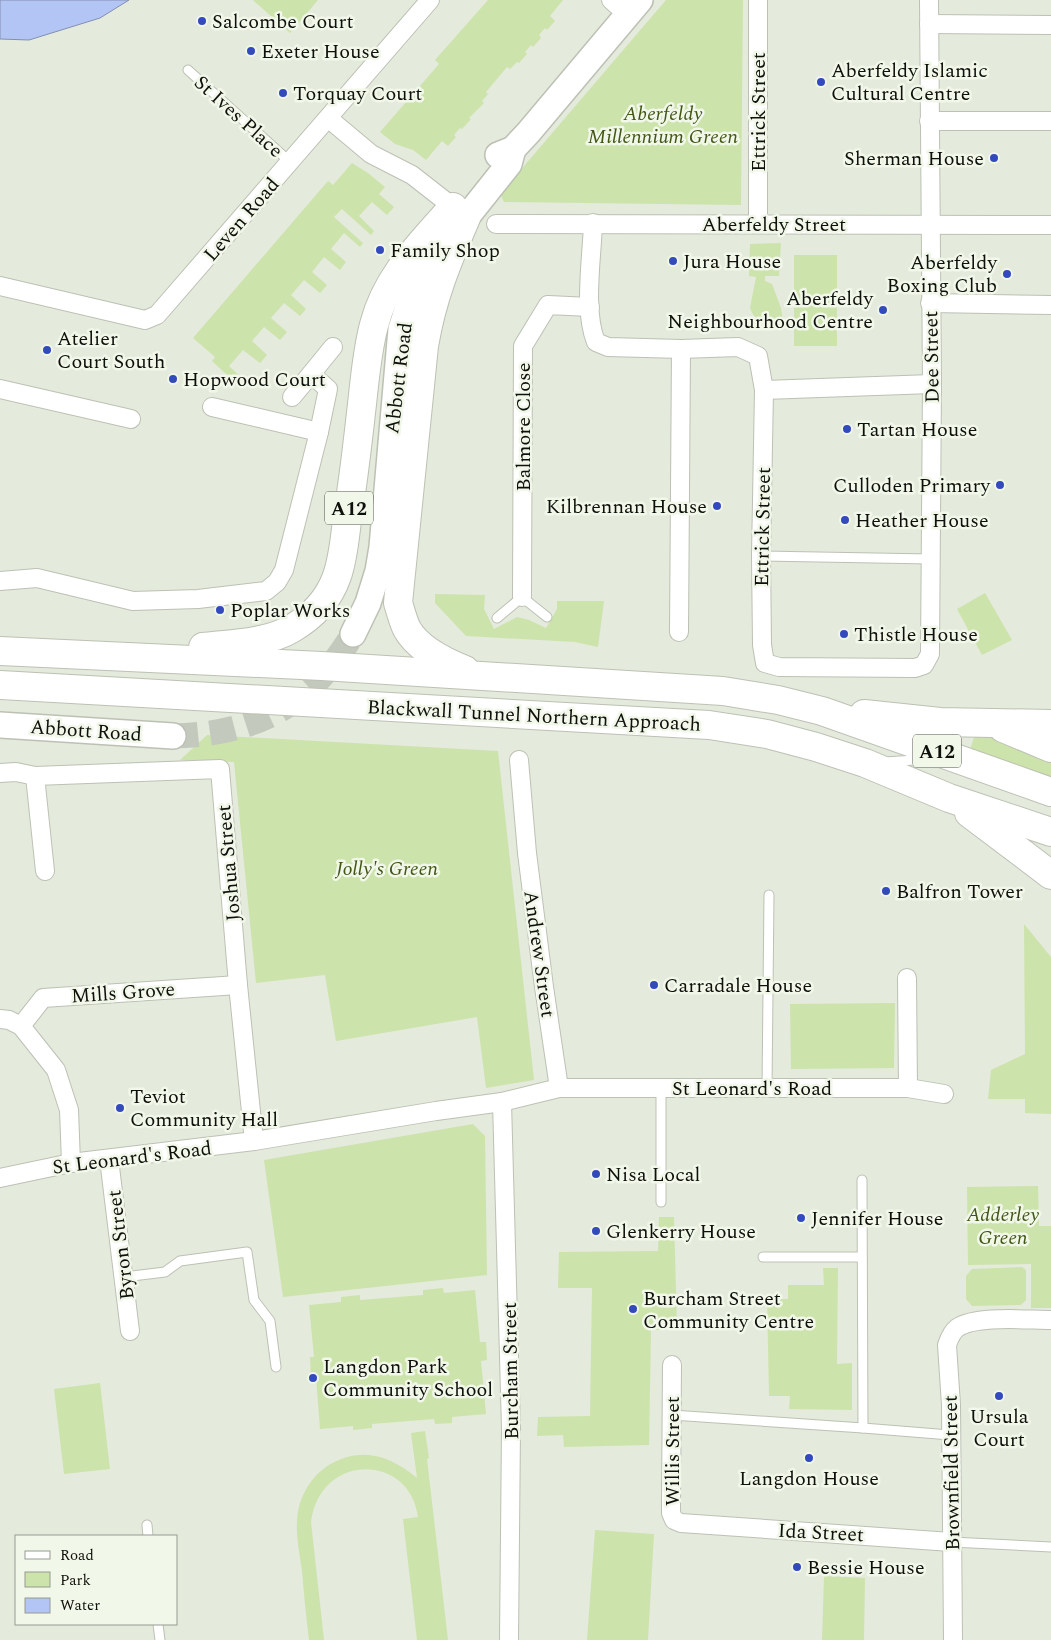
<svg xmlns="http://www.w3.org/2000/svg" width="1051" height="1640" font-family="Spectral,serif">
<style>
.green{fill:#cde3ac}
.water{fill:#b3c5f5;stroke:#828faf}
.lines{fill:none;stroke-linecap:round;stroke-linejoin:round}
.secondary-tunnel{stroke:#c4c9bd;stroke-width:25;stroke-dasharray:25 12;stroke-linecap:butt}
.service-casing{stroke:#bcc1b4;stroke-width:11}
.minor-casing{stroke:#bcc1b4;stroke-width:20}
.secondary-casing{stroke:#bcc1b4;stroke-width:28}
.trunk-casing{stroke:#bcc1b4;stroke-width:30}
.service{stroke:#fff;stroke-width:9}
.minor{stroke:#fff;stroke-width:18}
.secondary{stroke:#fff;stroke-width:25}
.trunk{stroke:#fff;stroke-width:28}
.poi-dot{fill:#324abc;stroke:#f1f7e9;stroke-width:2}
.labels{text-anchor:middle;stroke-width:5;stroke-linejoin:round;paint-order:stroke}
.shield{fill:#f1f7e9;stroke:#52554e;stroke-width:1}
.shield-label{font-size:19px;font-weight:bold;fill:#0e100b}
.poi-label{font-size:20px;fill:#0e100b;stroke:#f1f7e9;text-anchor:start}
.street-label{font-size:20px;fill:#0e100b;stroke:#f1f7e9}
.park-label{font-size:20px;font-style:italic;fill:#435715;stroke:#f1f7e9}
</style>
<rect width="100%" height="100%" fill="#e4eadc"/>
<g class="green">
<path d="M253,0H318L290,33Z"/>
<path d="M488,0H563L550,16L555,21L547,30L545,28L539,35L541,38L533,47L531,45L525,52L527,54L519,63L517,62L510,69L507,67L486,92L488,94L482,101L484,103L469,118L471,119L462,129L460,128L454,135L456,137L448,146L442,141L426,160L413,150L395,144L380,132L439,64L435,60Z"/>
<path d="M666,0H743L741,205L504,202L500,194Z"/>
<path d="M352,163L368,173L385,187L379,194L394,207L387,215L372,202L359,216L374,231L371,235L342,209L334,217L363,243L360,247L344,233L331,249L346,262L340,270L324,257L312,272L327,285L320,293L304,280L291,295L306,309L300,316L284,303L271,318L287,332L280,340L264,327L252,341L267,355L260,363L243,350L229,366L244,380L239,386L212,361L215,357L193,338L328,181L333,185Z"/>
<path d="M781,243L779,276H765V281L772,284L781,308L783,322C768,328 756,323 750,308L756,277L749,276L750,244Z"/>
<rect x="794" y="255" width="43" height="91"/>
<path d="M985,593L1012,640L982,655L957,609Z"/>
<path d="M435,594L485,595L484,609L494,629L517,617L529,620L546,628L557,609V601H604L598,647L575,642L466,636L435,603Z"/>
<path d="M975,734L994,737L1051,758V778L970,750Z"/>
<path d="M207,735L498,751L534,1080L486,1088L477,1017L336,1041L325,975L256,983L234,762L180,760Z"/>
<path d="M1024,924L1051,957V1114L1025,1113V1099H988L991,1070L1025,1054Z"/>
<path d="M895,1003L894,1068L791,1069L790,1004Z"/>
<path d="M473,1124L485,1136L487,1275L283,1297L264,1160Z"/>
<path d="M1038,1186L1039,1226H1051V1308H1031V1264L968,1265L967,1187Z"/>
<path d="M659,1217H674L677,1330H651L649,1445L564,1447L563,1435L537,1436L538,1417L590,1416L592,1288H558L559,1252L658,1251Z"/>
<path d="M1022,1267L1026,1270V1300L1021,1305L972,1306L966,1299V1276L972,1269Z"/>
<path d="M823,1268H838L837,1364L852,1363V1410L789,1409L790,1396H769L767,1299H788V1285H824Z"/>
<path d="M443,1288L444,1293L475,1290L480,1342H486L487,1360L481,1361L486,1414L452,1417V1423L435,1424L434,1419L372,1424V1428L353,1430V1426L320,1429L316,1377H311L310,1357H314L309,1305L341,1302V1297L360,1295V1300L423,1295V1290Z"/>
<path d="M100,1383L110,1469L64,1474L54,1389Z"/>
<path d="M425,1431L429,1458L427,1459L448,1640H417L403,1519L418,1517C410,1453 320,1452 311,1522L324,1640H309C306,1617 304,1594 302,1571C300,1555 296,1538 297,1522C298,1493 316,1467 344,1458C372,1449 395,1460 417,1478L411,1433Z"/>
<path d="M595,1530L654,1534L648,1640H587Z"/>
<path d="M824,1576L865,1578L864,1640H822Z"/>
</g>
<path class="water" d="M0,0H129L100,18L29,40L0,39Z"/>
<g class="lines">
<path class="secondary-tunnel" d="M173,736C255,734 310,706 353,634"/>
<g class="service-casing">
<g id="service">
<path d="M188,70L290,162"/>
<path d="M761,556L931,559"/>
<path d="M497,618L522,597L547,617"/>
<path d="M885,762L930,759"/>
<path d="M661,1088V1202"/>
<path d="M767,1089L769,895"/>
<path d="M862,1180L863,1428"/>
<path d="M763,1257H862"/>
<path d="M124,1277L165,1272L180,1261L247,1252L254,1300L270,1321L276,1367"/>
<path d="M672,1415L863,1428L950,1435"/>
<path d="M147,1525L148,1536"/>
<path d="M951,1542L1051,1547"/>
<path d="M158,1624L160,1640"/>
</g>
</g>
<g class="minor-casing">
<g id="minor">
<path d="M611,0L628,15"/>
<path d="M929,24L1051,25"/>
<path d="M328,118L371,154L412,175L453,207"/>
<path d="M929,121H1051"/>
<path d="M593,223C592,258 583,310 596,342L608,347L681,349L738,347L758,356L764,390L761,556L762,645L765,663L779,667L915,668L924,665L930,654L932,384L929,0"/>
<path d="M496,224L1051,225"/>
<path d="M758,224V0"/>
<path d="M0,286L145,320L157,315L430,0"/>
<path d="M930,303L1051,305"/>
<path d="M0,389L131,419"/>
<path d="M764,390L932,384"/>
<path d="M292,397L311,374"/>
<path d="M319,432L328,389L311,374L333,347"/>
<path d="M0,581L37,578L133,601L198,599L266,591L277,582L284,570L319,432L212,407"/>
<path d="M522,597L523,346L548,305L590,307"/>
<path d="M679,632L681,349"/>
<path d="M519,760L527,853L544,987L559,1088"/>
<path d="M0,773L16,772L35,776"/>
<path d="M45,871L35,776L220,769L238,985L254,1141"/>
<path d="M907,978L908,1088"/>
<path d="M0,1019L9,1020L21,1026L56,1070L69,1110L71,1163"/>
<path d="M21,1026L43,998L238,985"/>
<path d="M502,1102L511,1429L509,1640"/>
<path d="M109,1159L130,1331"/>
<path d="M0,1178L71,1163L254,1141L436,1111L502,1102L559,1088H908L944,1094"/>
<path d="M672,1365L671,1504V1513L674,1520L681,1523L951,1542"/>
<path d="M953,1640L951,1405L947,1345C949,1339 952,1332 957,1328C976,1315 1027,1320 1051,1320"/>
</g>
</g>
<g class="secondary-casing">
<g id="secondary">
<path d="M498,155L513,149L528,133L640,0"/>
<path d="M353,634L368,603L378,571L382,547L401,329L408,307L420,283L440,258L466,218L509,164L513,149"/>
<path d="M0,725L173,736"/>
</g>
</g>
<g class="trunk-casing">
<g id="trunk">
<path d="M203,647C229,644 268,643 291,629C312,617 329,599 337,576C344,556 345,534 348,513C354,476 358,440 362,404C365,378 367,351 374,325C386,277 421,243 453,207"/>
<path d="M0,651L322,666L723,691L778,700L822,711L1051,792"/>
<path d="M465,670C445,662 418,649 407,629C403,621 401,612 398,603L424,346C432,298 447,262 466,218"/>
<path d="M0,685L709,725L767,734L816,747L865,763L949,798L1051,832"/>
<path d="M864,714L940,722L1051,724"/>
<path d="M1003,728L1051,748"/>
<path d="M969,813L1051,875"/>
</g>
</g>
<use href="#service" class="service"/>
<use href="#minor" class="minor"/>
<use href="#secondary" class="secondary"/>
<use href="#trunk" class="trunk"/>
</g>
<g class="poi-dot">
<circle cx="202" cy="21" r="5"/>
<circle cx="251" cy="51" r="5"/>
<circle cx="821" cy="82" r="5"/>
<circle cx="283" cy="93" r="5"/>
<circle cx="994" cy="158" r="5"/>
<circle cx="380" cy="250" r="5"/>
<circle cx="673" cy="261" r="5"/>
<circle cx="1007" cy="274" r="5"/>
<circle cx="883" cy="310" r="5"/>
<circle cx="47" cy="350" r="5"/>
<circle cx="173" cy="379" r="5"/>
<circle cx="847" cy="429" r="5"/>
<circle cx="1000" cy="485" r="5"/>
<circle cx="717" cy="506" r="5"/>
<circle cx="845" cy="520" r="5"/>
<circle cx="220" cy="610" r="5"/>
<circle cx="844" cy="634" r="5"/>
<circle cx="886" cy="891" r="5"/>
<circle cx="654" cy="985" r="5"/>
<circle cx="120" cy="1108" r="5"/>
<circle cx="596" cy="1174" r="5"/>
<circle cx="801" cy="1218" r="5"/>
<circle cx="596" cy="1231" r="5"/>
<circle cx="633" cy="1309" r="5"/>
<circle cx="313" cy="1378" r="5"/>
<circle cx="999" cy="1396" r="5"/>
<circle cx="809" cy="1458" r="5"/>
<circle cx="797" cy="1567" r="5"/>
</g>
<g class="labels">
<g class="shield">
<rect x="325" y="491.5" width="48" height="33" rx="4"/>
<rect x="913" y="734.5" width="48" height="33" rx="4"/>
</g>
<g class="shield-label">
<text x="349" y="515">A12</text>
<text x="937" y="758">A12</text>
</g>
<g class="poi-label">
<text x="212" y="28">Salcombe Court</text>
<text x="261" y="58">Exeter House</text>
<text x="831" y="77">Aberfeldy Islamic<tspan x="831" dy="23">Cultural Centre</tspan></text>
<text x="293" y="100">Torquay Court</text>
<text x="984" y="165" text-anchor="end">Sherman House</text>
<text x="390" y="257">Family Shop</text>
<text x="683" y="268">Jura House</text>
<text x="997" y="269" text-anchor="end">Aberfeldy<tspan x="997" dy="23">Boxing Club</tspan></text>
<text x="873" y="305" text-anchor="end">Aberfeldy<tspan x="873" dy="23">Neighbourhood Centre</tspan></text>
<text x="57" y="345">Atelier<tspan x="57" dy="23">Court South</tspan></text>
<text x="183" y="386">Hopwood Court</text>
<text x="857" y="436">Tartan House</text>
<text x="990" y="492" text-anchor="end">Culloden Primary</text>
<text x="707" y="513" text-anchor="end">Kilbrennan House</text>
<text x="855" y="527">Heather House</text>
<text x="230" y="617">Poplar Works</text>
<text x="854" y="641">Thistle House</text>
<text x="896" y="898">Balfron Tower</text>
<text x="664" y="992">Carradale House</text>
<text x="130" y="1103">Teviot<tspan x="130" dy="23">Community Hall</tspan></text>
<text x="606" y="1181">Nisa Local</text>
<text x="811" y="1225">Jennifer House</text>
<text x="606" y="1238">Glenkerry House</text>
<text x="643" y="1305">Burcham Street<tspan x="643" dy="23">Community Centre</tspan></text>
<text x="323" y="1373">Langdon Park<tspan x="323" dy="23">Community School</tspan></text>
<text x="999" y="1423" text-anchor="middle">Ursula<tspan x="999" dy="23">Court</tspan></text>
<text x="809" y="1485" text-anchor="middle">Langdon House</text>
<text x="807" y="1574">Bessie House</text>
</g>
<g class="street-label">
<text transform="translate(758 112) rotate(-90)" y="7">Ettrick Street</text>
<text transform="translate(239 116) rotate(42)" y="7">St Ives Place</text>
<text transform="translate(241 219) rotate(-49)" y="7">Leven Road</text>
<text x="774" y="231">Aberfeldy Street</text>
<text transform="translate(931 357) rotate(-91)" y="7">Dee Street</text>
<text transform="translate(398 378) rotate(-83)" y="7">Abbott Road</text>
<text transform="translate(523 427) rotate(-90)" y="7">Balmore Close</text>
<text transform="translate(762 527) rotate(-89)" y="7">Ettrick Street</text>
<text transform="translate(534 715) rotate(3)" y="7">Blackwall Tunnel Northern Approach</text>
<text transform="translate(86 730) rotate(4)" y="7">Abbott Road</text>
<text transform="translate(228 863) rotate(-95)" y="7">Joshua Street</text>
<text transform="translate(540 954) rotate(82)" y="7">Andrew Street</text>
<text transform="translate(123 992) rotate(-4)" y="7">Mills Grove</text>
<text x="752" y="1095">St Leonard's Road</text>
<text transform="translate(132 1157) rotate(-7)" y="7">St Leonard's Road</text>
<text transform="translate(120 1245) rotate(-97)" y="7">Byron Street</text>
<text transform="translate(510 1371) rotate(-91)" y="7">Burcham Street</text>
<text transform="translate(672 1451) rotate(-90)" y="7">Willis Street</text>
<text transform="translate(951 1473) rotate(-91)" y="7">Brownfield Street</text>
<text transform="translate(821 1532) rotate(3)" y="7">Ida Street</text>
</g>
<g class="park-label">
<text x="663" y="120">Aberfeldy<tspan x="663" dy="23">Millennium Green</tspan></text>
<text x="387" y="875">Jolly's Green</text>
<text x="1003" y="1221">Adderley<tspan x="1003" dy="23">Green</tspan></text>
</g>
</g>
<rect x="15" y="1535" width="162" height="90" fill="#f1f7e9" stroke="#969b90"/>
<rect x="25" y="1551" width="25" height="8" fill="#ffffff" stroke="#969b90"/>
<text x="60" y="1560" font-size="15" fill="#0e100b">Road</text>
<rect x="25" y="1572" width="25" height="15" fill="#cde3ac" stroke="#969b90"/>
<text x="60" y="1585" font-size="15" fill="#0e100b">Park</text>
<rect x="25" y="1598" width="25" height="15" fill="#b3c5f5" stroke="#969b90"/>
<text x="60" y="1610" font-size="15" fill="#0e100b">Water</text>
</svg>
